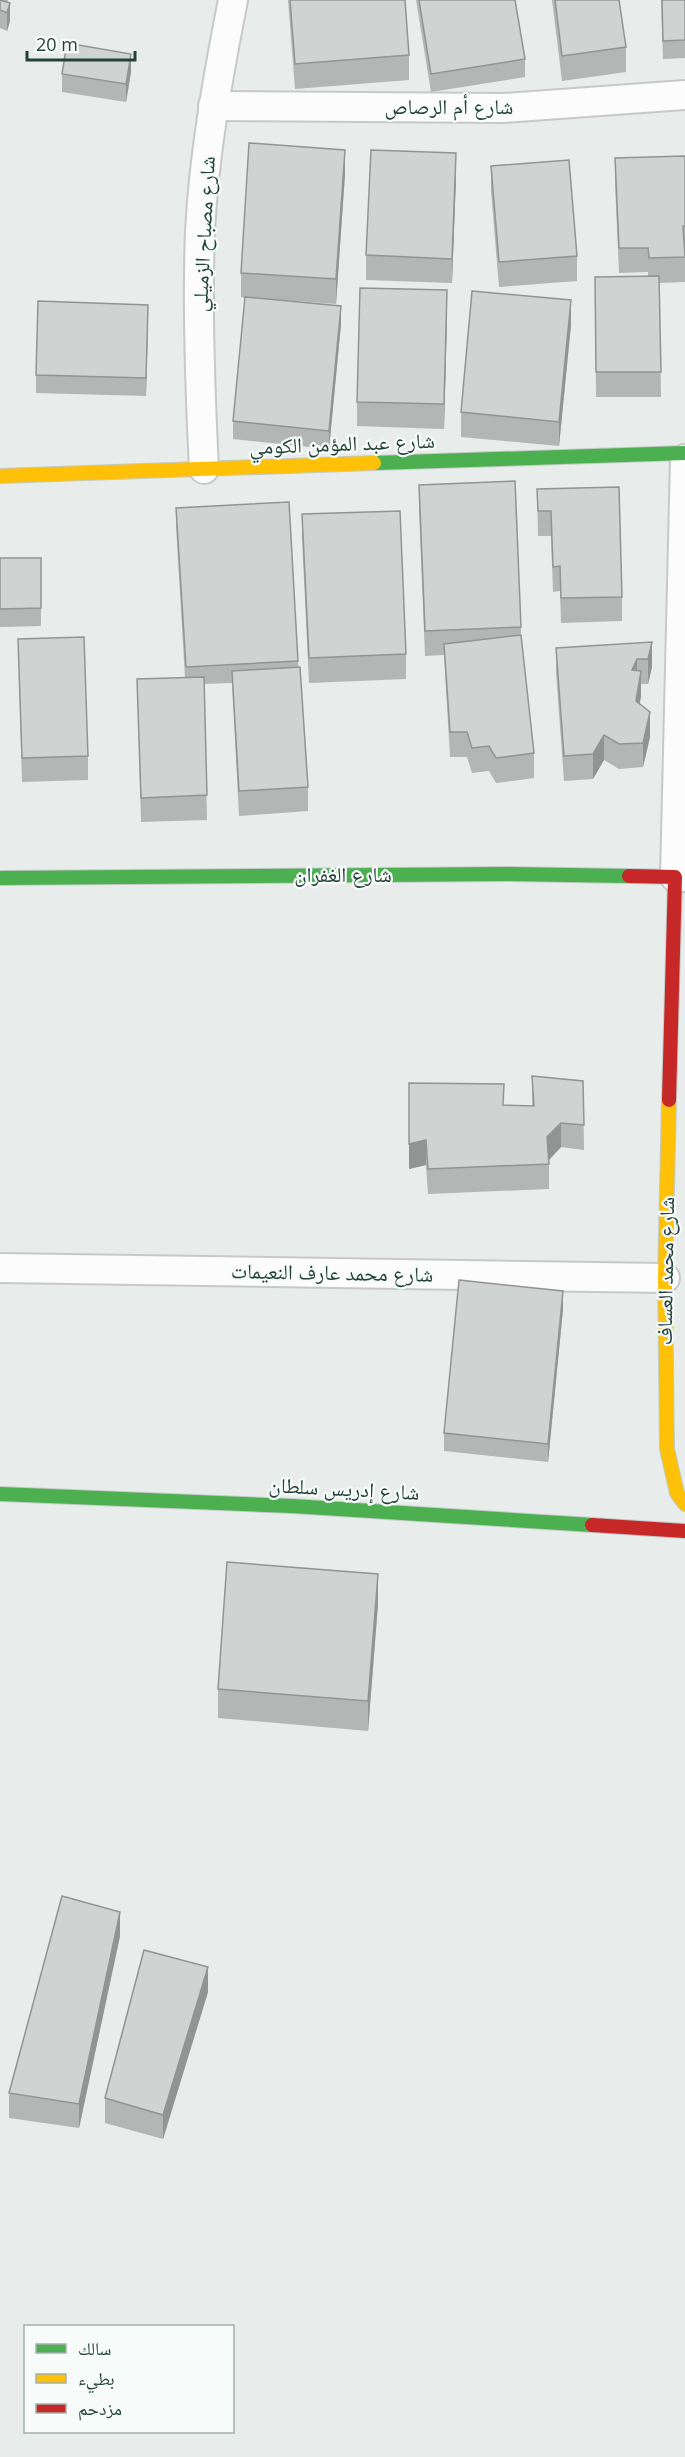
<svg xmlns="http://www.w3.org/2000/svg" width="685" height="2457" font-family="'Open Sans','Noto Naskh Arabic',sans-serif">
<style>
.lines{fill:none;stroke-linecap:round;stroke-linejoin:round}
.street-casing{stroke:#c5cac8;stroke-width:32}
.fast-casing{stroke:#c3cbc8;stroke-width:16}
.slow-casing{stroke:#c3cbc8;stroke-width:16}
.jam-casing{stroke:#c3cbc8;stroke-width:16}
.street{stroke:#fcfcfc;stroke-width:28}
.fast{stroke:#4caf50;stroke-width:14}
.slow{stroke:#ffc107;stroke-width:14}
.jam{stroke:#c62828;stroke-width:14}
.wall{fill:#b2b6b5}
.shaded-wall{fill:#919493}
.building{fill:#cfd4d2;stroke:#919493;stroke-width:1.5}
.labels{text-anchor:middle;stroke-width:4.5;stroke-linejoin:round;paint-order:stroke}
.street-label{font-size:21px;fill:#24423a;stroke:#f7fbf9}
</style>
<rect width="100%" height="100%" fill="#e8edeb"/>
<g class="lines">
<g class="street-casing">
<g id="street">
<path d="M213,106L504,108L685,95"/>
<path d="M685,459L675,877H685"/>
<path d="M204,469C200,390 197,310 200,231C204,153 218,77 233,0"/>
<path d="M0,1268L665,1278"/>
</g>
</g>
<g class="fast-casing">
<g id="fast">
<path d="M374,463L685,453"/>
<path d="M0,878L506,874L629,876"/>
<path d="M0,1494L292,1506L592,1525"/>
</g>
</g>
<g class="slow-casing">
<g id="slow">
<path d="M0,476L374,463"/>
<path d="M669,1100L665,1278L667,1449L677,1493L685,1504"/>
</g>
</g>
<g class="jam-casing">
<g id="jam">
<path d="M629,876L675,877L669,1100"/>
<path d="M592,1525L685,1531"/>
</g>
</g>
<use href="#street" class="street"/>
<use href="#fast" class="fast"/>
<use href="#slow" class="slow"/>
<use href="#jam" class="jam"/>
</g>
<g class="wall">
<path d="M0,0H8L7,2L10,21L7,31L0,28Z"/>
<path d="M288,0H405L409,55V80L295,89Z"/>
<path d="M416,0H515L525,59V77L431,92Z"/>
<path d="M552,0H619L626,47V72L562,81Z"/>
<path d="M661,0H685V58L663,59Z"/>
<path d="M131,72L126,102L62,92V74Z"/>
<path d="M685,156V282L659,283L661,397H596L595,277H648V272L619,273L615,183V158Z"/>
<path d="M491,166L577,256V281L499,287L491,191Z"/>
<path d="M345,174L336,304L282,300L341,324L329,449L233,439V421L245,298L241,297V273Z"/>
<path d="M456,178L452,283L366,280V255Z"/>
<path d="M447,315L444,429L357,426V402Z"/>
<path d="M148,323L146,396L36,393V375Z"/>
<path d="M571,325L559,446L461,437V412Z"/>
<path d="M419,485L521,627V641L534,753V778L496,783L489,771L472,773L467,757H450L444,655L425,656L419,510Z"/>
<path d="M537,489L622,597V621L561,623L560,591L553,592L551,536H538Z"/>
<path d="M176,508L298,661L308,787V811L239,816L232,683L204,684L207,820L141,822L137,679L185,678L176,526Z"/>
<path d="M302,514L406,654V679L309,683L302,539Z"/>
<path d="M0,558H41V626L0,627Z"/>
<path d="M18,639L88,756V780L22,782Z"/>
<path d="M652,642V667L648,684H641L640,704L650,737L643,767L619,769L604,760L593,779L564,781L556,673V648Z"/>
<path d="M532,1076L583,1081L584,1150L561,1147L549,1160V1189L428,1194L426,1165L409,1169V1083L504,1105L532,1106Z"/>
<path d="M563,1309L548,1462L444,1451V1433Z"/>
<path d="M378,1604L368,1731L218,1718V1689Z"/>
<path d="M120,1936L79,2128L9,2118V2093Z"/>
<path d="M208,1992L163,2139L105,2123V2098Z"/>
</g>
<g class="shaded-wall">
<path d="M10,3V21L7,31V13Z"/>
<path d="M131,54V72L126,102V84Z"/>
<path d="M345,150V174L336,304V279Z"/>
<path d="M456,153V178L452,283V259Z"/>
<path d="M447,290V315L444,429V404Z"/>
<path d="M571,300V325L559,446V422Z"/>
<path d="M148,305V323L146,396V378Z"/>
<path d="M341,306V324L329,449V431Z"/>
<path d="M652,642V667L648,684V659Z"/>
<path d="M637,659V684L632,670Z"/>
<path d="M641,671V696L636,726V701Z"/>
<path d="M650,712V737L643,767V743Z"/>
<path d="M604,735V760L593,779V754Z"/>
<path d="M561,1123V1147L547,1162V1137Z"/>
<path d="M426,1140V1165L409,1169V1144Z"/>
<path d="M563,1291V1309L548,1462V1444Z"/>
<path d="M378,1574V1604L368,1731V1701Z"/>
<path d="M120,1912V1936L79,2128V2104Z"/>
<path d="M208,1967V1992L163,2139V2115Z"/>
</g>
<g class="building">
<path d="M0,0L10,3L7,13L0,10Z"/>
<path d="M290,0H405L409,55L295,64Z"/>
<path d="M419,0H515L525,59L431,74Z"/>
<path d="M555,0H619L626,47L562,56Z"/>
<path d="M662,0H685V40L663,41Z"/>
<path d="M67,43L131,54L126,84L62,74Z"/>
<path d="M249,143L345,150L336,279L241,273Z"/>
<path d="M371,150L456,153L452,259L366,255Z"/>
<path d="M685,156V226H683L685,257L649,258L648,248H619L615,158Z"/>
<path d="M569,160L577,256L499,262L491,166Z"/>
<path d="M659,276L661,372H596L595,277Z"/>
<path d="M360,288L447,290L444,404L357,402Z"/>
<path d="M472,291L571,300L559,422L461,412Z"/>
<path d="M245,297L341,306L329,431L233,421Z"/>
<path d="M38,301L148,305L146,378L36,375Z"/>
<path d="M515,481L521,627L425,631L419,485Z"/>
<path d="M619,487L622,597L561,598L560,566L553,567L551,511H538L537,489Z"/>
<path d="M289,502L298,661L186,667L176,508Z"/>
<path d="M400,511L406,654L309,658L302,514Z"/>
<path d="M0,558H41V608L0,609Z"/>
<path d="M521,635L534,753L496,758L489,746L472,748L467,732H450L444,644Z"/>
<path d="M84,637L88,756L22,758L18,639Z"/>
<path d="M652,642L648,659H637L632,670L641,671L636,701L650,712L643,743L619,744L604,735L593,754L564,756L556,648Z"/>
<path d="M300,667L308,787L239,791L232,671Z"/>
<path d="M204,677L207,795L141,798L137,679Z"/>
<path d="M532,1076L583,1081L584,1125L561,1123L547,1137L549,1164L428,1169L426,1140L409,1144V1083L504,1084L503,1105L534,1106Z"/>
<path d="M459,1280L563,1291L548,1444L444,1433Z"/>
<path d="M227,1562L378,1574L368,1701L218,1689Z"/>
<path d="M62,1896L120,1912L79,2104L9,2093Z"/>
<path d="M144,1950L208,1967L163,2115L105,2098Z"/>
</g>
<g class="labels">
<g class="street-label">
<text x="449" y="114">شارع أم الرصاص</text>
<text transform="translate(204 234) rotate(-87)" y="7">شارع مصباح الزميلي</text>
<text transform="translate(342 444) rotate(-2)" y="7">شارع عبد المؤمن الكومي</text>
<text x="343" y="882">شارع الغفران</text>
<text transform="translate(666 1271) rotate(-89)" y="7">شارع محمد العساف</text>
<text transform="translate(332 1273) rotate(1)" y="7">شارع محمد عارف النعيمات</text>
<text transform="translate(344 1489) rotate(3)" y="7">شارع إدريس سلطان</text>
</g>
</g>
<rect x="24" y="2325" width="210" height="108" fill="#f7fbf9" stroke="#a3b1ad" stroke-width="1.5"/>
<rect x="36" y="2344" width="30" height="9" fill="#4caf50" stroke="#a3b1ad" stroke-width="1.5"/>
<text x="78" y="2355" font-size="18" fill="#24423a">سالك</text>
<rect x="36" y="2374" width="30" height="9" fill="#ffc107" stroke="#a3b1ad" stroke-width="1.5"/>
<text x="78" y="2385" font-size="18" fill="#24423a">بطيء</text>
<rect x="36" y="2404" width="30" height="9" fill="#c62828" stroke="#a3b1ad" stroke-width="1.5"/>
<text x="78" y="2415" font-size="18" fill="#24423a">مزدحم</text>
<path d="M27 51v9h108v-9" fill="none" stroke="#24423a" stroke-width="3"/>
<text x="36" y="51" font-size="18" fill="#24423a" stroke="#f7fbf9" stroke-width="4.5" paint-order="stroke">20 m</text>
</svg>
